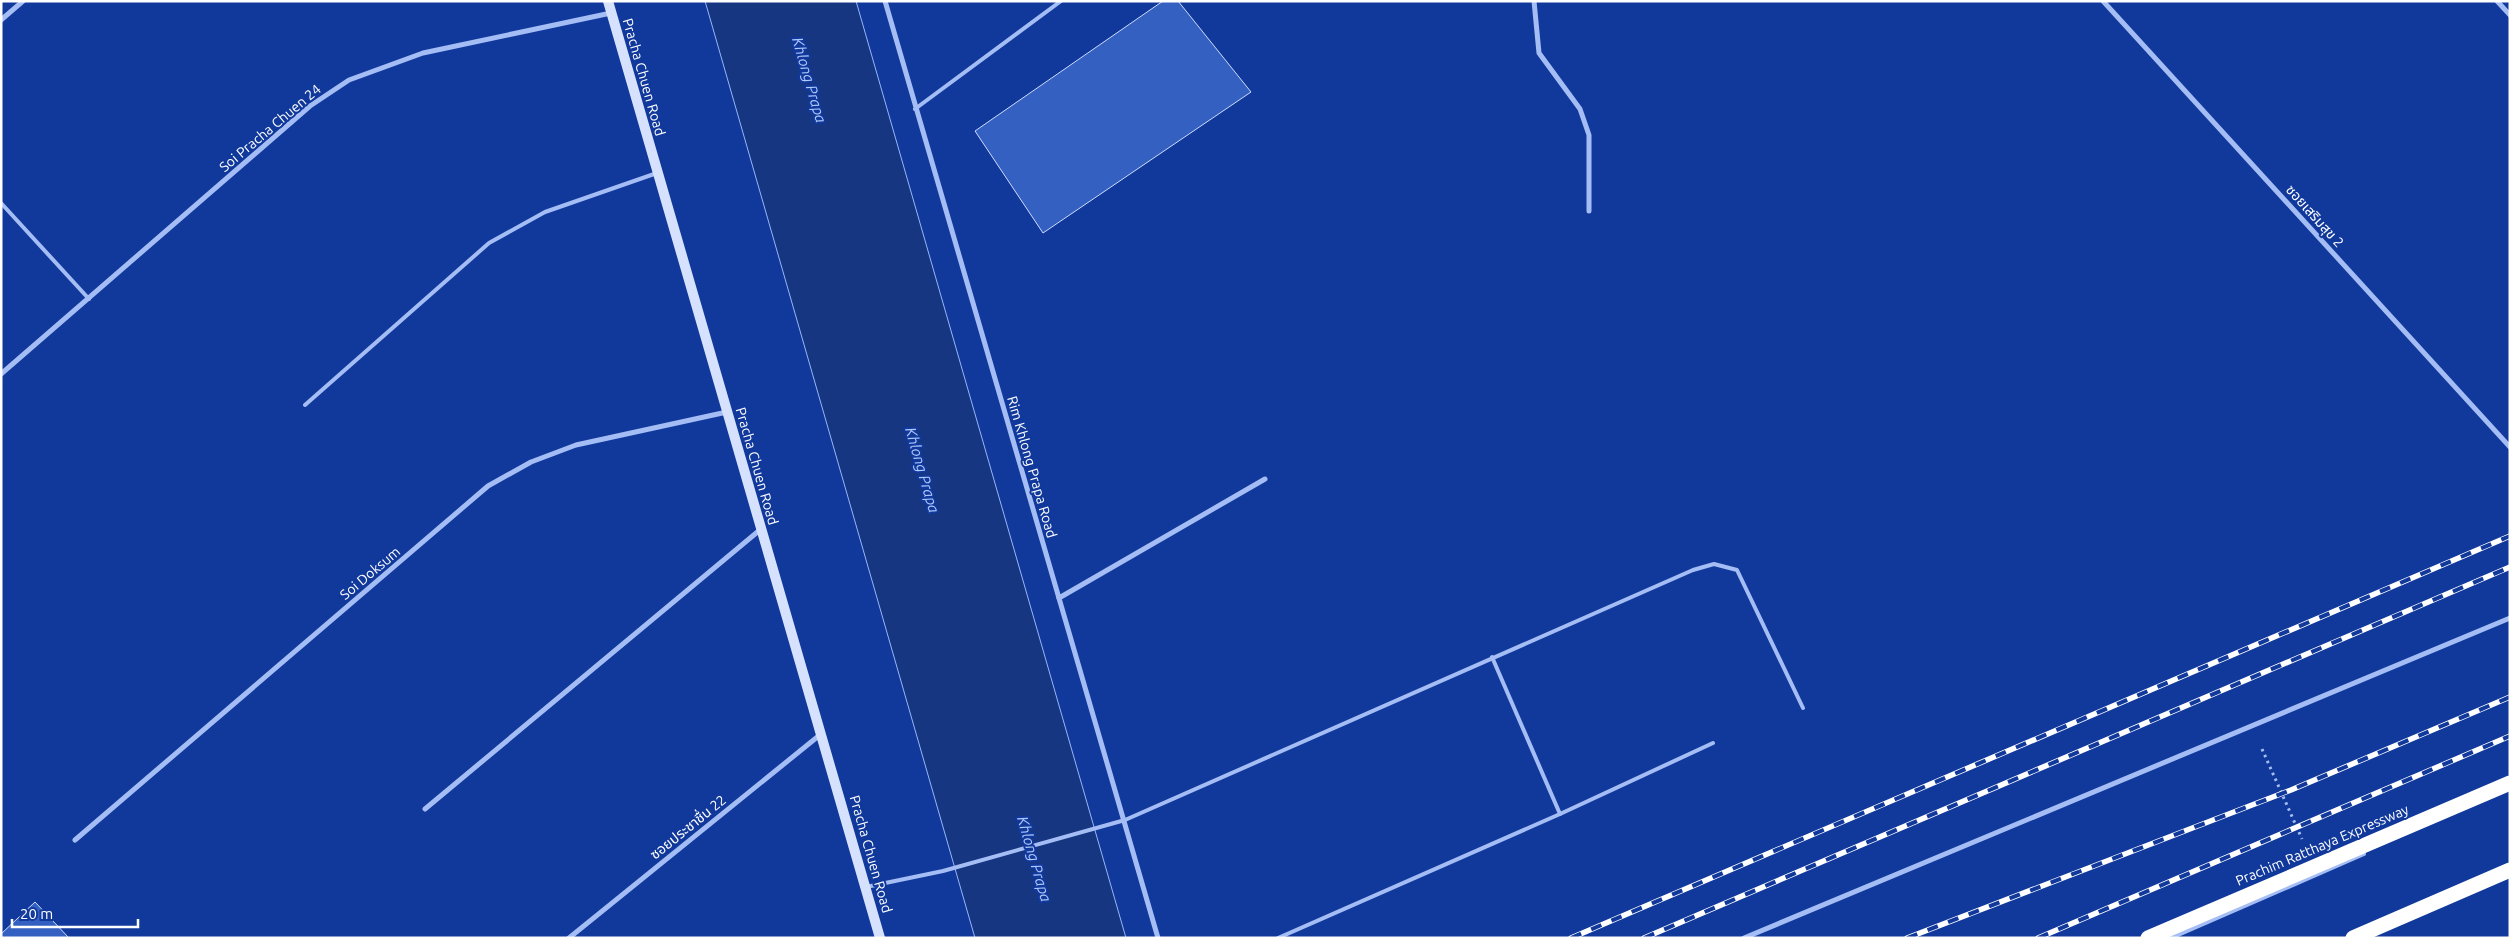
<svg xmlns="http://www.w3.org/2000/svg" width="2511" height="939" font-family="Ubuntu,'Noto Sans Thai',sans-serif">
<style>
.water{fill:#173682;stroke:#97b6f8}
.building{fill:#3460c2;stroke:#cddcfe}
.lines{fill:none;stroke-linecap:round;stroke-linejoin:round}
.path{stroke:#a5bdf5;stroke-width:3;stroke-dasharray:2.5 4;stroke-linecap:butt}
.lane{stroke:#a5bdf5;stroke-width:4}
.street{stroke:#a5bdf5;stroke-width:5}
.secondary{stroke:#d5e1fd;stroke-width:10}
.highway{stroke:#fff;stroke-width:15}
.rail-casing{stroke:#fff;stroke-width:5.5}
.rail{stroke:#11399c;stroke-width:4;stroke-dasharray:11;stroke-linecap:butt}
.highway-bridge{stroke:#fff;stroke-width:15}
.labels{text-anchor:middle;stroke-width:4;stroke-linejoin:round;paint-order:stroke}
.street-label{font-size:14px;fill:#fff;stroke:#11399c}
.water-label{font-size:15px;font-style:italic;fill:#b1c9fb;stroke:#11399c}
</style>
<rect width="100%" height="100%" fill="#11399c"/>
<path class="water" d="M705,1H856L1126,938H975Z"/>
<g class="building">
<path d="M1163,1H1178L1251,92L1043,233L975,131Z"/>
<path d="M35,902L69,938H1V934Z"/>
</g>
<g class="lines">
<path class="path" d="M2262,749L2302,839"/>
<g class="lane">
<path d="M915,109L1061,1"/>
<path d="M1,203L89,299"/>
<path d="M305,405L489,243L545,212L657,173"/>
<path d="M1560,814L1713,743"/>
<path d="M866,887L943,871L1125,820L1693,570L1714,564L1737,570L1803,708"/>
<path d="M1278,938L1560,814L1492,657"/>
<path d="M2171,938L2364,854"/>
</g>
<g class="street">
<path d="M885,1L1158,938"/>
<path d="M1534,1L1539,53L1580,109L1589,135V211"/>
<path d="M2103,1L2510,447"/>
<path d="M2497,1L2510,15"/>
<path d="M1,20L23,1"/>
<path d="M1,374L310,106L349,80L423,53L611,13"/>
<path d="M1059,598L1265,479"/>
<path d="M425,809L761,529"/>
<path d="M75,840L488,486L531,462L576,445L727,412"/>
<path d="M569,938L821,734"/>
<path d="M1744,938L2510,618"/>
</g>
<path class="secondary" d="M608,1L880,938"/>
<path class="highway" d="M2353,938L2510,870"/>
<g class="rail-casing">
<g id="rail">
<path d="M1571,938L2510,536"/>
<path d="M1644,938L2510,567"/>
<path d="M1907,938L2291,790L2510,697"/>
<path d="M2038,938L2510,736"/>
</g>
</g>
<use href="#rail" class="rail"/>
<path class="highway-bridge" d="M2148,938L2510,783"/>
</g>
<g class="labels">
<g class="street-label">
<text transform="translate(644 77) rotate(74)" y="5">Pracha Chuen Road</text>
<text transform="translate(270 128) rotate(-40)" y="5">Soi Pracha Chuen 24</text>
<text transform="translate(2315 216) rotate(48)" y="5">ซอยเสริมสุข 2</text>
<text transform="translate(757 466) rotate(74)" y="5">Pracha Chuen Road</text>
<text transform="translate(1032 467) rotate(74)" y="5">Rim Khlong Prapa Road</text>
<text transform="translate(370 573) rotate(-40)" y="5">Soi Doksum</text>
<text transform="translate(688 827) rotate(-39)" y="5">ซอยประชาชื่น 22</text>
<text transform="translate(2322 845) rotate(-23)" y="5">Prachim Ratthaya Expressway</text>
<text transform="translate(871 854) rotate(74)" y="5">Pracha Chuen Road</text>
</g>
<g class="water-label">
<text transform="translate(809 80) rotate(74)" y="5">Khlong Prapa</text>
<text transform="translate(922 470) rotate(74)" y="5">Khlong Prapa</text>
<text transform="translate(1034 859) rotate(74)" y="5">Khlong Prapa</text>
</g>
</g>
<rect width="2511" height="939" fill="none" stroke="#ffffff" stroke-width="5"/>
<path d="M12 919v8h126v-8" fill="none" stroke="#ffffff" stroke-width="2.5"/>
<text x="20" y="919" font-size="15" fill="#ffffff" stroke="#11399c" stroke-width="4" paint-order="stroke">20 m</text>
</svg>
